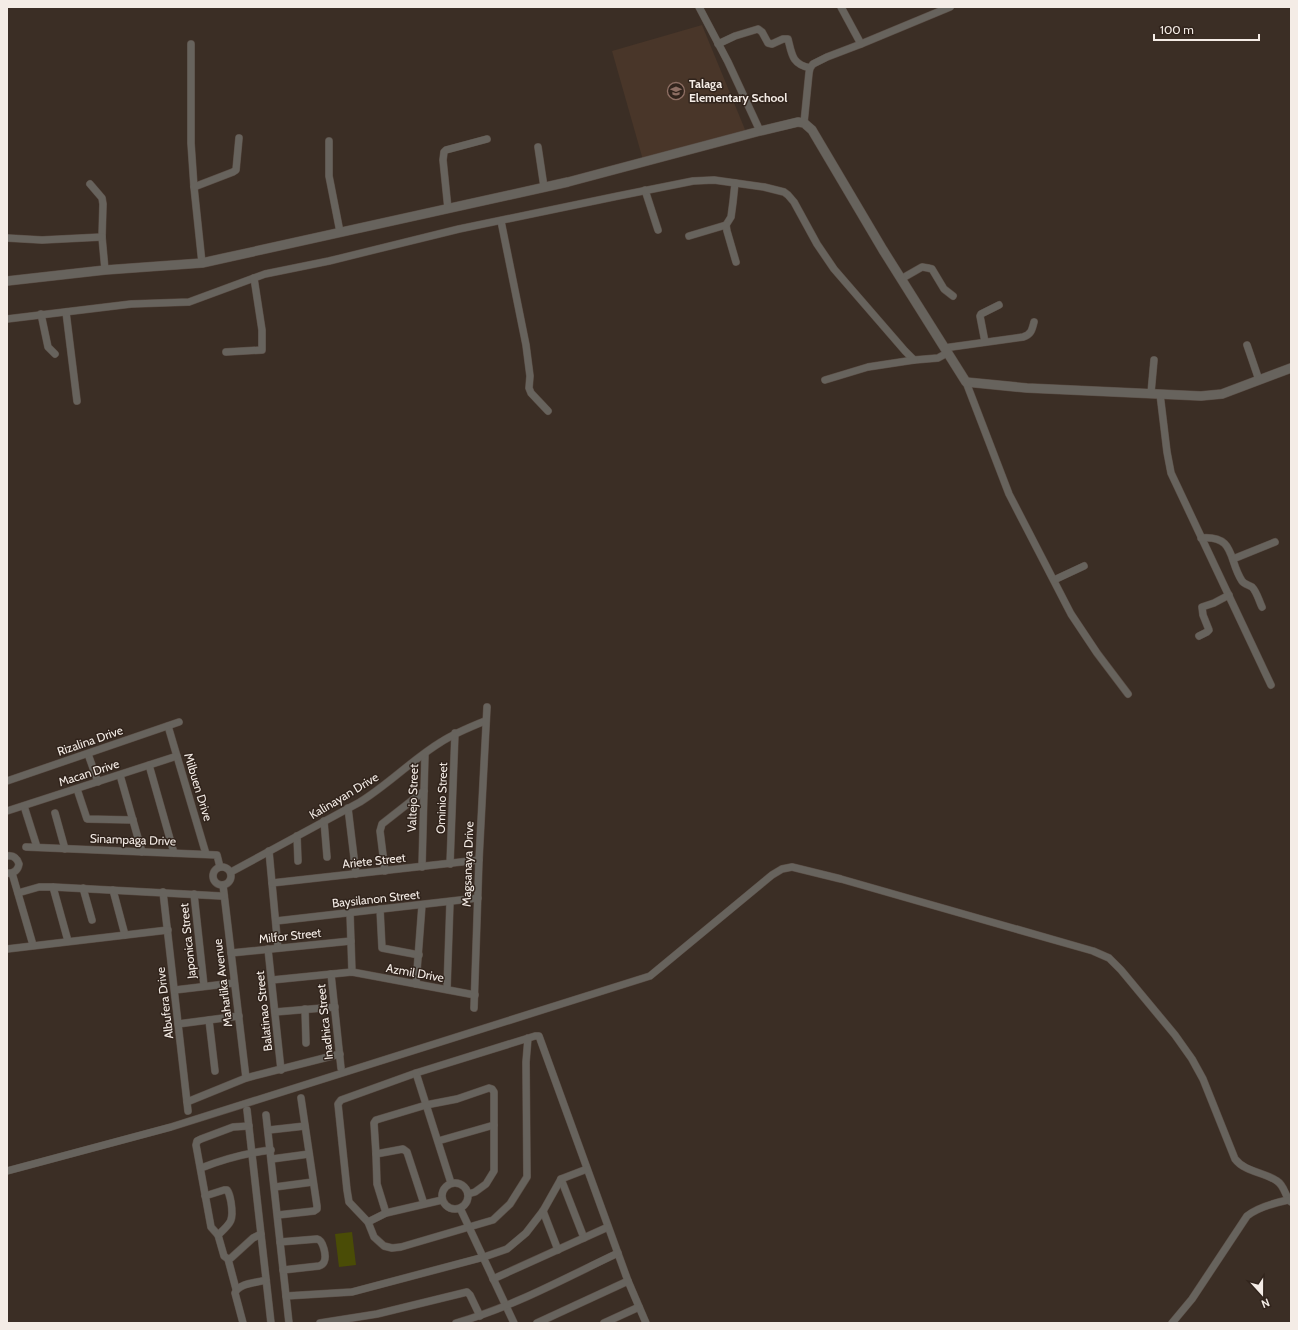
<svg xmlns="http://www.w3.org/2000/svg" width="1298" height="1330" font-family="Cabin,sans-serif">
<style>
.built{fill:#493629}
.green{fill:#4a4c06}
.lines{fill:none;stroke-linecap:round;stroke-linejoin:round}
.minor-casing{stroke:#594c44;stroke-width:8}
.tertiary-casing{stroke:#594c44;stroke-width:10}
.minor{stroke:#67635d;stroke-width:7}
.tertiary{stroke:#67635d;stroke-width:9}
.labels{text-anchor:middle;stroke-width:3;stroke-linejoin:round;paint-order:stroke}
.poi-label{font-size:12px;font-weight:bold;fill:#f4ece6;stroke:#31241c;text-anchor:start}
.street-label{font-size:12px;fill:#f4ece6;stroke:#31241c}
</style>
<rect width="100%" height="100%" fill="#3b2e25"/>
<path class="built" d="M702,25L746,132L643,160L612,51Z"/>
<path class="green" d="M352,1232L356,1265L339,1267L335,1234Z"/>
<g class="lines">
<g class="minor-casing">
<g id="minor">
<path d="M699,7L728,62L760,131"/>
<path d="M841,7L861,44"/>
<path d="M191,44V143L194,187L202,263"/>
<path d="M718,44L735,36L758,29L762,32L768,43L772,44L783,39H788C792,55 792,64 810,68"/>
<path d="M804,123L809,73L810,68L813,64L827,57L861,44L950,7"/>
<path d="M329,141V176L340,232"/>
<path d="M538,147L544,187"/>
<path d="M735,183L733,202L731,217L726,225L727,231L736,262"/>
<path d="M90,184L102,198L103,204L102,237L105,270"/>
<path d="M194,187L233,172L236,170L239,138"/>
<path d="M645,190L658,230"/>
<path d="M448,209L443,160L444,152L446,150L487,139"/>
<path d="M501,221L526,345L530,376L529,388L531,393L548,411"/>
<path d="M689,236L726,225"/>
<path d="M7,238L42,240L102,237"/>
<path d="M901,279L922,267L928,268L932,269L944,289L953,296"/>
<path d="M66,312L77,401"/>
<path d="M41,314L48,347L55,354"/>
<path d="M7,319L131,304L189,302L265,274L329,261L459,229L618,196L693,181L714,180L764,187L784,192L788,195L794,202L817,244L834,269L905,351L914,360L938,358L947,353"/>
<path d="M985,342L980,316L981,314L999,305"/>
<path d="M1247,345L1259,380"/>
<path d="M944,348L1023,337C1031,335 1032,330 1034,322"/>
<path d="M226,352L262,350V330L254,278"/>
<path d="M825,380L868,367L914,360"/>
<path d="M966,382L1009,494L1071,614L1097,653L1128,694"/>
<path d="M1151,393L1154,360"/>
<path d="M1160,394L1167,452L1171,473L1271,685"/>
<path d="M1201,538C1236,535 1228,560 1242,581C1244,584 1249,585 1252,587C1257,592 1259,601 1262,607"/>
<path d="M1233,559L1275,542"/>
<path d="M1054,580L1084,566"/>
<path d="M1199,636L1207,632L1209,630L1203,615L1202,607L1214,603L1229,595"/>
<path d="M168,726L206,854"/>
<path d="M88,754L98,782"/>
<path d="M149,765L174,853"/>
<path d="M120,775L142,852"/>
<path d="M7,781L179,722"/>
<path d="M77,789L87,819L133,820"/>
<path d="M24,806L37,847"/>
<path d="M348,808L356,874"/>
<path d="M7,811L177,756"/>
<path d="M55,813L65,849"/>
<path d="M324,821L327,857"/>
<path d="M297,836L298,861"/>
<path d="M26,847L217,855L220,867"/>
<path d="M269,851L278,948"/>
<path d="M7,856C13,855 17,858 19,864C18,870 14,874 7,873"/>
<path d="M450,864L455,733"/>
<circle cx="222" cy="876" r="9"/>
<path d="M422,867L425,754"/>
<path d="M385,871L380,831L382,824L424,791"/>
<path d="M231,872L360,802C389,784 413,759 441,742C455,733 470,727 485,721"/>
<path d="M12,873L33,945"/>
<path d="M272,883L479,860"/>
<path d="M223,885L246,1078"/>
<path d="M53,887L68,941"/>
<path d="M83,888L92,920"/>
<path d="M113,890L125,935"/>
<path d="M163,892L188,1111"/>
<path d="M18,893L39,887H53L221,896L224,895"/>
<path d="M194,894L204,986"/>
<path d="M380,909L382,948L419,955"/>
<path d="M350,913L352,972"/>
<path d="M276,921L478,898"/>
<path d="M7,949L168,930"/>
<path d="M268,949L281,1070"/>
<path d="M231,953L351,941"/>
<path d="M331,974L341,1068"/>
<path d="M272,980L352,972L475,995"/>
<path d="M416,984L422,905"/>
<path d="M447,989L450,902"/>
<path d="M175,990L234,983"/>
<path d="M474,1008L479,860L487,707"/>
<path d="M305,1009L306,1043"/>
<path d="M275,1012L335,1007"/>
<path d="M209,1020L215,1071"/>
<path d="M178,1024L239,1016"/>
<path d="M528,1038L526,1062L527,1177L510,1204L493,1220L401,1247L392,1248L384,1246L374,1237L368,1222L349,1202L347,1190L338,1104L341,1100L416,1073L535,1036H539L628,1281L646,1323"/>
<path d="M416,1073L451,1183"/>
<path d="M187,1102L246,1078L340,1054"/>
<path d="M247,1110L271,1323"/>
<path d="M266,1115L289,1323"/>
<path d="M249,1126L233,1127L201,1139L197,1141L196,1145L211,1227L218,1235L224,1256L228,1259L231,1258L253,1238L261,1234"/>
<path d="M269,1130L305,1126"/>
<path d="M438,1141L494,1125"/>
<path d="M376,1154L403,1149L407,1152L424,1204"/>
<path d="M272,1159L309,1154"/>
<path d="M201,1168C224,1159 246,1153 271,1150"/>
<path d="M7,1171L171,1127L650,976L772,875L782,869L792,867L841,879L1093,951L1109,958L1121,970L1175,1035L1192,1059L1203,1079L1235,1159C1245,1172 1264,1172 1277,1181C1285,1186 1285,1197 1291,1202"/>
<path d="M561,1179L584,1238"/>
<circle cx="455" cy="1196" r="13"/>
<path d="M275,1187L313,1182"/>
<path d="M205,1196L224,1190H227C230,1194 230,1198 231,1202C234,1221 231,1223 218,1235"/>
<path d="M460,1208L514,1323"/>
<path d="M543,1211L558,1250"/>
<path d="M386,1213L377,1184L376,1154L374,1123L376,1120L426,1105L457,1099L489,1088L492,1089L494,1092V1171L486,1184L475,1192L468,1194"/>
<path d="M278,1215L314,1211L317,1209V1206L301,1098"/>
<path d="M368,1222L386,1213L442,1200"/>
<path d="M280,1242L317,1239C323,1240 327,1256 324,1262C323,1264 322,1265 319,1266L283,1270"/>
<path d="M228,1259L236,1289"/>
<path d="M493,1279L608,1227"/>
<path d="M286,1296L352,1292L484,1257L507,1249L526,1233L543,1211L561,1179L587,1169"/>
<path d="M243,1323L235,1293C239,1283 256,1283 266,1280"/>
<path d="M320,1323L377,1314L467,1292L470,1295L480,1316"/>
<path d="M456,1323C513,1307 565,1278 618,1253"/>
<path d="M537,1323L628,1281"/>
<path d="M604,1323L639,1307"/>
<path d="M1172,1323L1192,1299L1247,1216C1258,1207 1274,1203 1288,1200"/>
</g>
</g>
<g class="tertiary-casing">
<path id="tertiary" d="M7,281L105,270L202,263L220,259L568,182L760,131L798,122L804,123L812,130L883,250L966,382L1027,388L1201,396L1222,394L1291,368"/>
</g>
<use href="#minor" class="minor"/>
<use href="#tertiary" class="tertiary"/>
</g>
<defs>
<g id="school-ring" transform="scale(0.9)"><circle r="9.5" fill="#31241c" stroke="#8d6e63" stroke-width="1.5"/><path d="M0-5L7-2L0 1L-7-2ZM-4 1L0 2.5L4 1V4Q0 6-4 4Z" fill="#8d6e63"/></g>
</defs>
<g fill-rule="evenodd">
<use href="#school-ring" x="676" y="91"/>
</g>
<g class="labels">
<g class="poi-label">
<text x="689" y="88">Talaga<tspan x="689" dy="14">Elementary School</tspan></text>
</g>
<g class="street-label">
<text transform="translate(90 741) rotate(-19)" y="4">Rizalina Drive</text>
<text transform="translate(89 773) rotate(-18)" y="4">Macan Drive</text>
<text transform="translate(198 787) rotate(73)" y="4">Milbuen Drive</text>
<text transform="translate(344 796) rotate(-31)" y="4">Kalinayan Drive</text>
<text transform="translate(413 798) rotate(-88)" y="4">Valtejo Street</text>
<text transform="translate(442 798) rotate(-88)" y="4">Ominio Street</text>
<text transform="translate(133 840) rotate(2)" y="4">Sinampaga Drive</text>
<text transform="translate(374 861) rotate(-6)" y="4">Ariete Street</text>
<text transform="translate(468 864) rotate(-88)" y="4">Magsanaya Drive</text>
<text transform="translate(376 899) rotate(-6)" y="4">Baysilanon Street</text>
<text transform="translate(290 936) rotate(-6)" y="4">Milfor Street</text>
<text transform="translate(188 941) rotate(-96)" y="4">Japonica Street</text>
<text transform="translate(415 973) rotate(10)" y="4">Azmil Drive</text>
<text transform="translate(223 983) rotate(-97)" y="4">Maharlika Avenue</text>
<text transform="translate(165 1003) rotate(-97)" y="4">Albufera Drive</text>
<text transform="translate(264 1011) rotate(-96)" y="4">Balatinao Street</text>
<text transform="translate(325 1022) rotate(-96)" y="4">Inadhica Street</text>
</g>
</g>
<rect width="1298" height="1330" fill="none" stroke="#f4ece6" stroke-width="16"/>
<g transform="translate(1262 1294) rotate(159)" stroke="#31241c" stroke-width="3" paint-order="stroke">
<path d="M0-3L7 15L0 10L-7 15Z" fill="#f4ece6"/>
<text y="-6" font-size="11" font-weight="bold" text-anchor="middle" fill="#f4ece6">N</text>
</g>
<path d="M1154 34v6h105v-6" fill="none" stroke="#f4ece6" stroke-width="2"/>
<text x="1160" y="34" font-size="12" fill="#f4ece6" stroke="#31241c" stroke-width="3" paint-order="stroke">100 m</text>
</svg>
